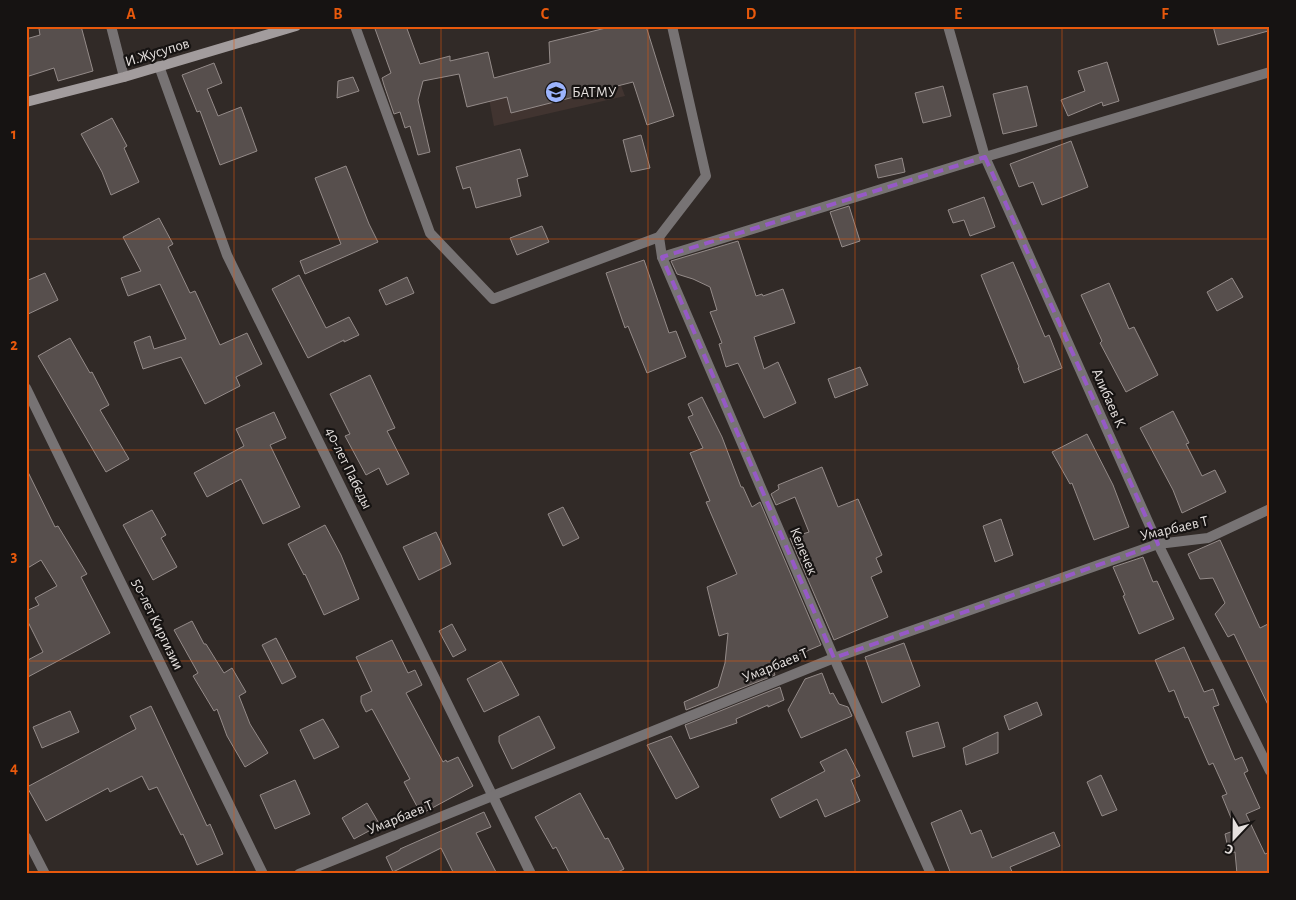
<svg xmlns="http://www.w3.org/2000/svg" width="1296" height="900" font-family="'Alegreya Sans',sans-serif">
<style>
.built{fill:#413430}
.building{fill:#574f4d;stroke:#948b89}
.lines{fill:none;stroke-linecap:round;stroke-linejoin:round}
.street{stroke:#777374;stroke-width:10}
.secondary{stroke:#a29c9d;stroke-width:10}
.marked{fill:none;stroke:#9659c7;stroke-width:4;stroke-dasharray:10 6;stroke-linejoin:round}
.grid{fill:none;stroke:#e8590c;stroke-width:1;stroke-opacity:0.55}
.labels{text-anchor:middle;stroke-width:4.5;stroke-linejoin:round;paint-order:stroke}
.street-label{font-size:15px;fill:#e5e0de;stroke:#161312}
.poi-label{font-size:15px;fill:#e5e0de;stroke:#161312;text-anchor:start}
.neatline{fill:none;stroke:#e8590c;stroke-width:2}
.grid-label{font-size:16px;text-anchor:middle;font-weight:bold;fill:#e8590c}
</style>
<rect width="100%" height="100%" fill="#312a27"/>
<path class="built" d="M609,54L625,96L494,126L487,88Z"/>
<g class="building">
<path d="M48,26H81L93,71L58,81L54,68L26,77V39L40,35L39,29Z"/>
<path d="M374,26H406L420,64L450,56V61L488,52L494,78L550,63L549,42L614,26H646L674,116L647,125L633,82L511,113L507,97L467,107L459,74L423,81L418,100L430,152L418,155L410,126L405,128L400,112L394,114L384,85L382,78L391,73Z"/>
<path d="M1213,26H1267L1268,31L1218,45Z"/>
<path d="M1107,62L1119,101L1103,106L1102,102L1068,116L1061,100L1085,91L1078,71Z"/>
<path d="M214,63L222,83L207,89L218,116L241,107L257,151L220,165L200,111L197,112L182,75Z"/>
<path d="M353,77L359,91L337,98L338,81Z"/>
<path d="M943,86L951,116L923,123L915,93Z"/>
<path d="M1027,86L1037,126L1003,134L993,94Z"/>
<path d="M112,118L127,146L124,148L139,182L111,195L102,172L81,134Z"/>
<path d="M641,135L650,168L631,172L623,140Z"/>
<path d="M1071,141L1088,187L1042,205L1033,182L1019,187L1010,164Z"/>
<path d="M520,149L528,176L517,179L521,196L476,208L470,187L463,189L456,167Z"/>
<path d="M902,158L905,172L878,178L875,165Z"/>
<path d="M346,166L369,224L378,242L305,274L300,261L341,244L315,178Z"/>
<path d="M984,197L995,227L970,236L964,220L953,223L948,210Z"/>
<path d="M849,206L860,241L842,247L830,212Z"/>
<path d="M159,218L173,244L168,247L190,293L195,291L220,345L247,333L262,364L236,377L240,386L205,404L181,357L143,369L134,342L150,336L154,349L186,339L160,284L128,296L121,278L141,271L123,237Z"/>
<path d="M542,226L549,242L517,255L510,238Z"/>
<path d="M738,241L756,296L762,294L763,296L783,289L795,323L754,337L764,369L778,362L796,403L764,418L738,363L726,367L719,344L722,343L710,312L717,310L710,287L693,279L677,274L671,261Z"/>
<path d="M644,260L669,333L676,331L686,357L647,373L628,326L625,328L606,273Z"/>
<path d="M1013,262L1045,337L1049,335L1062,368L1024,383L1018,368L1019,367L981,275Z"/>
<path d="M45,273L58,300L26,315V281Z"/>
<path d="M299,275L326,328L349,317L359,335L344,342V340L308,358L272,289Z"/>
<path d="M407,277L414,293L386,305L379,290Z"/>
<path d="M1232,278L1243,297L1217,311L1207,292Z"/>
<path d="M1109,283L1129,329L1134,327L1158,375L1126,392L1100,343L1102,341L1081,295Z"/>
<path d="M70,338L90,373L92,372L109,405L100,410L129,459L106,472L38,356Z"/>
<path d="M860,367L868,385L835,398L828,379Z"/>
<path d="M370,375L395,428L387,431L409,474L387,485L379,468L366,475L345,436L350,434L330,394Z"/>
<path d="M702,397L722,437L741,487H743L752,507L760,502L821,645L771,666L775,675L686,710L684,702L718,687L725,663L728,633L719,636L707,587L737,574L706,502L710,501L690,453L703,448L688,417L693,415L688,404Z"/>
<path d="M1173,411L1189,443L1186,444L1202,476L1215,470L1226,492L1182,513L1173,490L1140,428Z"/>
<path d="M274,412L286,438L270,445L300,507L263,524L241,479L207,497L194,473L244,446L236,429Z"/>
<path d="M1087,434L1113,485L1129,527L1094,540L1072,483L1070,484L1052,452Z"/>
<path d="M822,467L838,507L858,499L882,555L876,558L882,572L871,577L888,617L834,640L790,538L809,532L795,497L776,505L771,494L779,489L778,485Z"/>
<path d="M26,468L55,527L58,526L87,574L81,577L110,633L26,678V661L43,652L26,618V611L39,605L35,598L57,586L41,560L26,569Z"/>
<path d="M563,507L579,538L563,546L548,514Z"/>
<path d="M152,510L166,535L161,538L177,567L153,580L123,525Z"/>
<path d="M1001,519L1013,555L995,562L983,526Z"/>
<path d="M325,525L341,555L359,599L324,615L305,574L304,575L288,544Z"/>
<path d="M436,532L451,564L419,580L403,547Z"/>
<path d="M1220,540L1260,628L1270,623V709L1234,634L1228,637L1215,614L1225,603L1213,578L1200,579L1188,554Z"/>
<path d="M1143,557L1153,582L1157,581L1174,619L1139,634L1123,596L1125,595L1113,567Z"/>
<path d="M192,621L204,644H206L224,673L232,668L246,692L239,696L250,724L268,753L245,767L227,736L217,709L214,711L193,676L198,673L174,630Z"/>
<path d="M452,624L466,650L453,657L439,631Z"/>
<path d="M276,638L296,677L282,684L262,645Z"/>
<path d="M392,640L408,673L415,670L422,685L406,693L443,762L446,760L447,762L458,757L473,786L421,814L404,782L410,779L372,709L366,712L361,702V696L372,691L356,657Z"/>
<path d="M904,643L920,686L882,703L865,657Z"/>
<path d="M1184,647L1204,692L1213,689L1219,705L1213,707L1235,760L1242,757L1248,771L1244,773L1260,808L1246,814L1265,854L1270,852V874H1237L1235,852L1229,853L1225,834L1236,830L1222,796L1227,794L1213,763L1209,765L1188,717L1185,718L1174,690L1169,692L1155,660Z"/>
<path d="M501,661L519,695L484,712L467,679Z"/>
<path d="M822,673L830,694L833,693L839,704L848,707L852,716L801,738L788,710L805,679Z"/>
<path d="M780,687L784,700L768,707V705L736,719L737,723L690,739L685,725Z"/>
<path d="M1037,702L1042,715L1009,730L1004,716Z"/>
<path d="M151,706L207,826L210,824L223,854L197,865L183,834L181,835L157,787L149,790L142,776L110,792L108,788L46,821L27,787L136,729L130,716Z"/>
<path d="M70,711L79,732L42,748L33,727Z"/>
<path d="M539,716L555,748L512,769L499,742V736Z"/>
<path d="M323,719L339,747L314,759L300,730Z"/>
<path d="M938,722L945,747L913,757L906,732Z"/>
<path d="M998,732V753L966,765L963,748Z"/>
<path d="M671,736L699,787L676,799L647,745Z"/>
<path d="M846,749L860,776L851,780L860,801L825,817L817,799L780,818L771,799L825,771L820,762Z"/>
<path d="M1101,775L1117,810L1102,816L1087,782Z"/>
<path d="M295,780L310,814L275,829L260,795Z"/>
<path d="M580,793L605,839L608,838L624,869L614,874H570L556,847L553,849L535,817Z"/>
<path d="M367,803L380,825L354,839L342,818Z"/>
<path d="M961,810L971,834L981,830L992,858L1054,832L1060,846L1010,867L1013,874H951L931,823Z"/>
<path d="M484,812L491,827L476,833L497,874H454L441,848L393,872L386,857L400,850V849Z"/>
</g>
<g class="lines">
<g class="street">
<path d="M111,26L124,77"/>
<path d="M355,26L430,233L493,299L659,237L706,176L672,26"/>
<path d="M948,26L985,157L1158,544L1270,771"/>
<path d="M159,66L227,255L531,874"/>
<path d="M659,237L662,257L834,658L931,874"/>
<path d="M662,257L985,157L1270,72"/>
<path d="M26,388L263,874"/>
<path d="M26,837L45,874"/>
<path d="M299,874L834,658L1158,544L1208,538L1270,509"/>
</g>
<path class="secondary" d="M26,102L124,77L296,26"/>
</g>
<path class="marked" d="M985,157L1158,544L834,658L662,257Z"/>
<path class="grid" d="M234,26V874M441,26V874M648,26V874M855,26V874M1062,26V874M26,239H1270M26,450H1270M26,661H1270"/>
<defs>
<g id="university-disc" transform="scale(1.125)"><circle r="9.5" fill="#9cb4fd" stroke="#161312"/><path d="M0-5L7-2L0 1L-7-2ZM-4 1L0 2.5L4 1V4Q0 6-4 4Z" fill="#111"/></g>
</defs>
<g fill-rule="evenodd">
<use href="#university-disc" x="556" y="92"/>
</g>
<g class="labels">
<g class="street-label">
<text transform="translate(157 52) rotate(-17)" y="5">И.Жусупов</text>
<text transform="translate(1109 398) rotate(66)" y="5">Алибаев К</text>
<text transform="translate(349 468) rotate(64)" y="5">40-лет Пабеды</text>
<text transform="translate(1174 528) rotate(-13)" y="5">Умарбаев Т</text>
<text transform="translate(804 551) rotate(67)" y="5">Келечек</text>
<text transform="translate(158 624) rotate(64)" y="5">50-лет Киргизии</text>
<text transform="translate(775 665) rotate(-22)" y="5">Умарбаев Т</text>
<text transform="translate(400 817) rotate(-22)" y="5">Умарбаев Т</text>
</g>
<g class="poi-label">
<text x="572" y="97">БАТМУ</text>
</g>
</g>
<rect width="1296" height="900" fill="none" stroke="#161312" stroke-width="55"/>
<g transform="translate(1234 838) rotate(202)" stroke="#161312" stroke-width="4" paint-order="stroke">
<path d="M0-4L9 19L0 12L-9 19Z" fill="#e5e0de"/>
<text y="-8" font-size="14" font-weight="bold" text-anchor="middle" fill="#e5e0de">С</text>
</g>
<rect x="28" y="28" width="1240" height="844" class="neatline"/>
<g class="grid-label">
<text x="131" y="19">A</text>
<text x="338" y="19">B</text>
<text x="545" y="19">C</text>
<text x="751" y="19">D</text>
<text x="958" y="19">E</text>
<text x="1165" y="19">F</text>
<text x="14" y="139">1</text>
<text x="14" y="350">2</text>
<text x="14" y="561">3</text>
<text x="14" y="773">4</text>
</g>
</svg>
